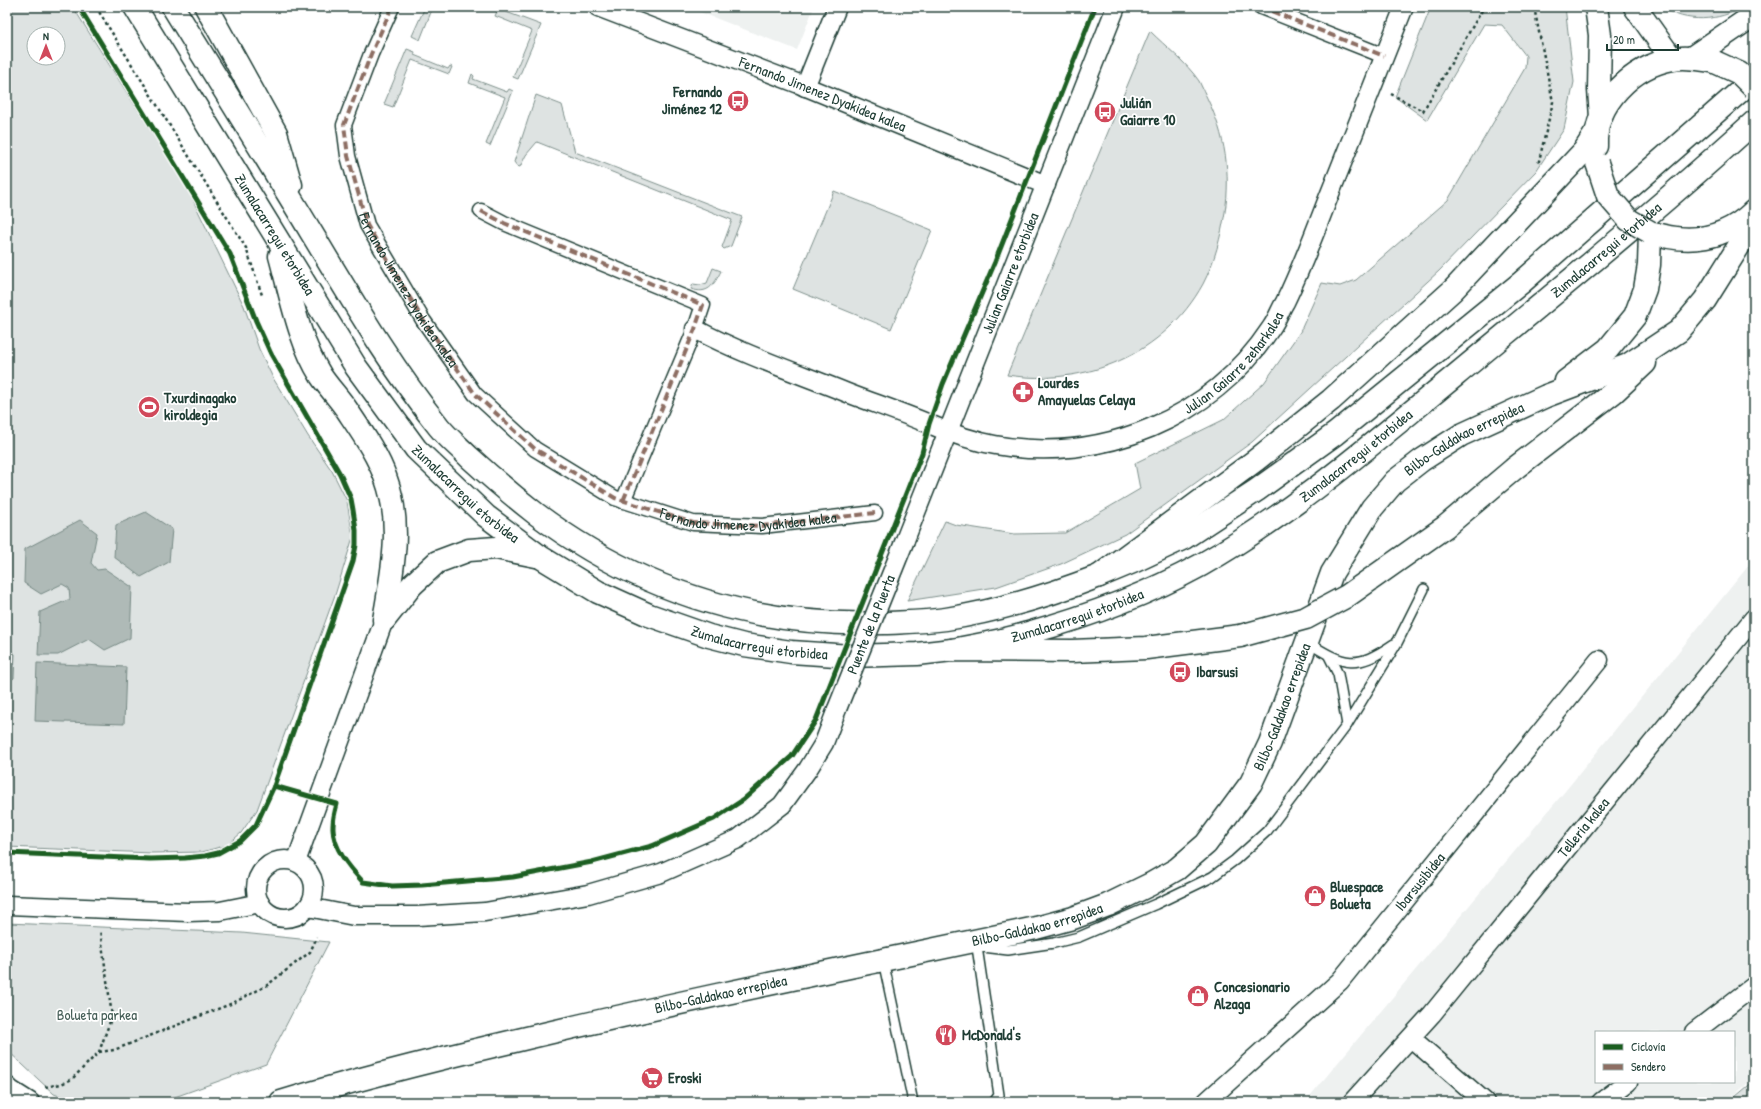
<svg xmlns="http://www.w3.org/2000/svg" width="1761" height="1109" font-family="'Patrick Hand',sans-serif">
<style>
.built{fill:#eef1f0;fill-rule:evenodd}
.green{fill:#dee3e2;stroke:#7e908b;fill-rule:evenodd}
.water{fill:#afbab7;stroke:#758883}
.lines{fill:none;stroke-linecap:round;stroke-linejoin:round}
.service-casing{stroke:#1f3d34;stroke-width:12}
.pedestrian-casing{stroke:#1f3d34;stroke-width:17}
.minor-casing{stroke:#1f3d34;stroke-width:21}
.primary-casing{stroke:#1f3d34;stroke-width:25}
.trunk-casing{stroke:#1f3d34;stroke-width:25}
.path{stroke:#1f3d34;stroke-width:2.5;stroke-dasharray:3 3;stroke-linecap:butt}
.service{stroke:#fff;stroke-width:9}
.pedestrian{stroke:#fff;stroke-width:14}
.minor{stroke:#fff;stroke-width:18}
.primary{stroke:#fff;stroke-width:22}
.trunk{stroke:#fff;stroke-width:22}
.minor-bridge-casing{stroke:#1f3d34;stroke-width:21;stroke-linecap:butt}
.primary-bridge-casing{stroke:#1f3d34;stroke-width:25;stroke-linecap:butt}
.minor-bridge{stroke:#fff;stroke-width:18}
.primary-bridge{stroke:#fff;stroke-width:22}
.quiet{stroke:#8d6e63;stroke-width:4;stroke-dasharray:8 4;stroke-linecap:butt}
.cycleway-casing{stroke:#fff;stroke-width:8}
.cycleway{stroke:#1b5e20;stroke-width:5}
.labels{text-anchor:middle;stroke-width:3.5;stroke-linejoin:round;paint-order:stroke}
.poi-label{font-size:15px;font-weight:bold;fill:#1f3d34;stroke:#fff;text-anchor:start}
.street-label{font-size:15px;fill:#1f3d34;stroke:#fff}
.park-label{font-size:15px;fill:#455e57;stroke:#fff}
</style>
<rect width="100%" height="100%" fill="#fff"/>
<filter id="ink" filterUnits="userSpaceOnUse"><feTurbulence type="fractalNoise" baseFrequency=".025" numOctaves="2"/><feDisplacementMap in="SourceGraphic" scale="8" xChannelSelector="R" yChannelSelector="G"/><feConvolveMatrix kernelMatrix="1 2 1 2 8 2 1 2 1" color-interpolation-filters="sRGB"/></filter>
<g filter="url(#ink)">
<g class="built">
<path d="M687,7H814L797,50Z"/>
<path d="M1754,559V1078L1726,1102H1305L1566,790ZM1596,1032H1734V1082H1596Z"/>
</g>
<g class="green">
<path d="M7,7H73L188,190L244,306L259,349L273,378L308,436L332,471L347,501L353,537L336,592L257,810L241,833L227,845L202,852L152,853L7,847ZM34,34H58V58H34Z"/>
<path d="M425,7H433L420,40L412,36Z"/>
<path d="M1431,7H1565L1574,82L1564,129L1536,171L1439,271L1252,442L1125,534L1061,564L996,587L907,601L945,521L956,525L1014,534L1065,533L1140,489L1135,463L1223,420L1264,383L1300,332L1322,283L1340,286L1356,280L1448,200L1525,68L1526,56L1502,25L1484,24L1427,120L1395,97Z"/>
<path d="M1662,7H1743C1719,21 1686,24 1662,7Z"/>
<path d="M498,9L541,25L518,79L513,77L532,31L495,16Z"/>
<path d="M1150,31C1166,47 1186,62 1199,81C1202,87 1205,94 1208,100C1225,135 1231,173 1225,212C1221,236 1215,261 1203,284C1164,355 1085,387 1007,375Z"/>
<path d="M407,49L415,52L414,55L448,69L450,66L452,67L449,74L412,60L393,107L384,104Z"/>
<path d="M472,74L474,76L473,79L507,92L509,89L513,91L490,146L486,144L505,97L469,83Z"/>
<path d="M536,95L562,105L575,152L742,217L731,246L724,249L722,247L732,220L537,142L526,155L520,167L517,166L514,162Z"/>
<path d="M834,191L932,230L891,329L793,289Z"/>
<path d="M713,268L721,271C714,285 708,295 691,289L693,284L700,285L707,283Z"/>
<path d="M7,923L242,933L329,942L266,1064L161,1102H76L54,1094L7,1050Z"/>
<path d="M1754,1081V1102H1729Z"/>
</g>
<g class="water">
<path d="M146,512L172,529L169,562L141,577L114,557L116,525Z"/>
<path d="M80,520L97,533L91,563L97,570L105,569L132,587L130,638L105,650L89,639L58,655H38L40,612L70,599L69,588L62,584L41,594L24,583L25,549Z"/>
<path d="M7,648L15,654L14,678L7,682Z"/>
<path d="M37,663L126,667L124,724L35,721Z"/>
</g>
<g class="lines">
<g class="service-casing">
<g id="service">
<path d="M1307,642C1345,666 1356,670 1394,644"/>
<path d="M1329,656L1338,674L1347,725"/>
<path d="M977,947L999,1095L994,1102"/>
<path d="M983,947L1008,950L1054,943L1079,937L1156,904L1212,877L1235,860L1267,831L1347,725L1397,643L1424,589"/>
<path d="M883,960L913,1102"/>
</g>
</g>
<g class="pedestrian-casing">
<g id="pedestrian">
<path id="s1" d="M392,7L371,54L344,125L348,156L367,225L423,320L475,394L535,449L615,498L693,523L762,526L875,513"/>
<path d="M1261,7L1384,56"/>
<path d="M481,211L504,223L703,305L695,329L623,501"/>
</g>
</g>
<g class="minor-casing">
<g id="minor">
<path id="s2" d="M598,7L799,84L1046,185"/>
<path d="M805,87L837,7"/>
<path id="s3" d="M695,329C744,355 798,373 850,394C876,404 903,413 929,424C950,433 972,441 995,445C1102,464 1211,419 1271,328C1277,320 1280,310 1285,302C1301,269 1314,235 1327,201C1353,136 1378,72 1404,7"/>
<path id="s4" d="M905,540L1116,7"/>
<circle cx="285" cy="889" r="29"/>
<path d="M296,862L384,620"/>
<path d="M7,905L188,912L220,911L260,903"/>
<path d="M308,907L354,916H417L485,912L588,894L661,873L738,839L782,805L808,769L824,743L837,709"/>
<path d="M1694,1032L1754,986"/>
<path d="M1411,1038L1485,1102"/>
<path d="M7,1086L11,1090L30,1102"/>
<path id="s5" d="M1206,1102L1340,981L1599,660"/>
<path id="s6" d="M1352,1102L1432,1014L1754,618"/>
<path d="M1601,1102L1628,1082"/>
</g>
</g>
<g class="primary-casing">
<g id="primary">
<path id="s7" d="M135,7L356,367L416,449L486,516L542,558L598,592L649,615L709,636L744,645L791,652L851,656L917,654L952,650L1072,651L1146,648L1240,636"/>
<path d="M173,7C219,82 266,157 311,232C351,298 390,366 439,427C448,438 459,447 469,457C491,477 512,495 535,513C639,591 754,628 884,623C905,622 925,622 946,619C998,611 1050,595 1099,576L1256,460L1331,400L1453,290L1584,151L1597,131"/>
<path d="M206,7L276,133L291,185"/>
<path d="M1596,7L1600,35L1599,90L1601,117"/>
<path d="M1635,7L1672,59"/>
<path d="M1596,146C1594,103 1633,66 1673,59C1685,56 1697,59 1710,61"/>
<path d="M280,256C291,296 299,341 321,376C329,388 339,398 347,410C361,431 378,455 386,479C403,525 392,573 384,620"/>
<path d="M1566,381L1608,349L1635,316L1645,289L1649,265L1650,232C1688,245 1724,240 1754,211"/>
<path d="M1515,468L1614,392L1645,363"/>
<path d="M385,619L412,585L437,562L469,550L496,548L536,556"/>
<path id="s8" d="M281,1102C356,1079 433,1060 510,1042C685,1000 860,965 1036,928L1073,918L1108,905L1151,884L1177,869L1206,844L1251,783L1270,743L1332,573L1372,508L1395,481L1422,460L1461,435L1546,396L1628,365L1679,331L1705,300L1742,241L1753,212"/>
</g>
</g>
<g class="trunk-casing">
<g id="trunk">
<path d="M1691,58L1754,15"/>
<path d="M1099,576L1135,561L1184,538L1257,490L1335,434L1522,282L1754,79"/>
<path id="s9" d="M952,650C977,645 1003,641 1028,633C1086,617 1148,594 1201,565C1293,513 1374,442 1456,375C1556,292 1657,210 1754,122"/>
</g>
</g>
<g class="path">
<path d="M96,7L246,248L262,295"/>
<path d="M1534,7L1553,102L1538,165"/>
<path d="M1391,94L1423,111L1484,7"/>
<path d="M99,1052L114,1050L233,1003L266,986L310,952L317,937"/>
<path d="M45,1087L61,1084L72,1079L99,1052L112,1016L100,930"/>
</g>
<use href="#service" class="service"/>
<use href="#pedestrian" class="pedestrian"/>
<use href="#minor" class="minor"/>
<use href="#primary" class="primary"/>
<use href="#trunk" class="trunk"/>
<g class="minor-bridge-casing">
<g id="minor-bridge">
<path id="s10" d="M837,709L905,540"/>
</g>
</g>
<g class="primary-bridge-casing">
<g id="primary-bridge">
<path d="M1715,62L1739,73L1754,88"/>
<path d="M1597,163L1608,196L1629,220L1650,232"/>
<path d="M1240,636L1306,618L1347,596L1445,527L1515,468"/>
</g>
</g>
<use href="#minor-bridge" class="minor-bridge"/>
<use href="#primary-bridge" class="primary-bridge"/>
<g class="quiet">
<path d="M392,7L371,54L344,125L348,156L367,225L423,320L475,394L535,449L615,498L693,523L762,526L875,513"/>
<path d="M1261,7L1384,56"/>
<path d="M481,211L504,223L703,305L695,329L623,501"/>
</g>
<g class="cycleway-casing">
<g id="cycleway">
<path d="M79,7L230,254L256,321L271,354L340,474L351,499L353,510L356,530V545L353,561L274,786"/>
<path d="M7,853L150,859L185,858L205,856L218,853L240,841L256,825L274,786L337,804C335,811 333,819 333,826C332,847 349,867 363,882L392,886L422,885L513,877L592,862L652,846L714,819L743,800L792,756L816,720L922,453L929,424L943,384L995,262L1095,7"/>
</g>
</g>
<use href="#cycleway" class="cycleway"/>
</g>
</g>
<defs>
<g id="bus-disc" transform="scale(1.15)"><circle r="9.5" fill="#d1495b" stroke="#fff"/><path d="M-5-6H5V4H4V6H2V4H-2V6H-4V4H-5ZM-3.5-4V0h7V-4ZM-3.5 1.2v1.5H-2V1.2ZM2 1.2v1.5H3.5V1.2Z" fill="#fff"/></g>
<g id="pharmacy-disc" transform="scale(1.15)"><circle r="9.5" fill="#d1495b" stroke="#fff"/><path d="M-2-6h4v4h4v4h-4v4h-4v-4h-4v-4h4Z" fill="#fff"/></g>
<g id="stadium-disc" transform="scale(1.15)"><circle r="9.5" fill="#d1495b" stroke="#fff"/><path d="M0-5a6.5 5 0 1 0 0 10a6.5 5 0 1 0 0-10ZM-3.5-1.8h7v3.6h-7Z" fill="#fff"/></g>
<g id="shop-disc" transform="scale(1.15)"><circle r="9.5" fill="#d1495b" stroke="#fff"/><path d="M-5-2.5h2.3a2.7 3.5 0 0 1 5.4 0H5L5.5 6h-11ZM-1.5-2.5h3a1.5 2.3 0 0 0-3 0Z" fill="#fff"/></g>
<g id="restaurant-disc" transform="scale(1.15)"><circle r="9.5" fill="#d1495b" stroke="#fff"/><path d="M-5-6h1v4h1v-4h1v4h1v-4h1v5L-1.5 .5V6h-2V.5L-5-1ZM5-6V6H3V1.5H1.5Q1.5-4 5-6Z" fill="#fff"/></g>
<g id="supermarket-disc" transform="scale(1.15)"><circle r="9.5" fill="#d1495b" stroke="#fff"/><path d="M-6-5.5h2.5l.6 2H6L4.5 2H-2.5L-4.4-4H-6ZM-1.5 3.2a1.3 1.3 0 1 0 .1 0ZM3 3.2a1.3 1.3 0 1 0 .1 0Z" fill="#fff"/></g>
</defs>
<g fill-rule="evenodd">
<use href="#bus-disc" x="738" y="101"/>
<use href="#bus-disc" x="1105" y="112"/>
<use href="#pharmacy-disc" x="1023" y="392"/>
<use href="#stadium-disc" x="149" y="407"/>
<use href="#bus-disc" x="1180" y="672"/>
<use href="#shop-disc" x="1315" y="896"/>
<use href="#shop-disc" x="1198" y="996"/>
<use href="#restaurant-disc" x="946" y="1035"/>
<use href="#supermarket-disc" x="652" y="1078"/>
</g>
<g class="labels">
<g class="poi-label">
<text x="722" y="97" text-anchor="end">Fernando<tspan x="722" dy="17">Jiménez 12</tspan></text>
<text x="1120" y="108">Julián<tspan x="1120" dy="17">Gaiarre 10</tspan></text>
<text x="1038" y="388">Lourdes<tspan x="1038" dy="17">Amayuelas Celaya</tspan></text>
<text x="164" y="403">Txurdinagako<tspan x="164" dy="17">kiroldegia</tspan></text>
<text x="1196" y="677">Ibarsusi</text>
<text x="1330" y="892">Bluespace<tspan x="1330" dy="17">Bolueta</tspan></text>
<text x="1214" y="992">Concesionario<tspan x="1214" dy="17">Alzaga</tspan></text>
<text x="962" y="1040">McDonald's</text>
<text x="668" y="1083">Eroski</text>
</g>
<g class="street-label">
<text dy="5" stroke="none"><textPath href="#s2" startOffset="241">Fernando Jimenez Dyakidea kalea</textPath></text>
<text dy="5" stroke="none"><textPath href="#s7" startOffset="267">Zumalacarregui etorbidea</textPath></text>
<text dy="5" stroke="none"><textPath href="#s9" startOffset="778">Zumalacarregui etorbidea</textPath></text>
<text dy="5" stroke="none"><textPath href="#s4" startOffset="287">Julian Gaiarre etorbidea</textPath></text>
<text dy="5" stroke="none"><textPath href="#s1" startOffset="307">Fernando Jimenez Dyakidea kalea</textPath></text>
<text dy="5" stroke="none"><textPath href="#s3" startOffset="588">Julian Gaiarre zeharkalea</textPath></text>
<text dy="5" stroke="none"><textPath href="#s8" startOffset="1461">Bilbo-Galdakao errepidea</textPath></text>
<text dy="5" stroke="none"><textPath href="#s9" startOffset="454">Zumalacarregui etorbidea</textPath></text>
<text dy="5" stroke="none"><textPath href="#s7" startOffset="591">Zumalacarregui etorbidea</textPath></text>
<text dy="5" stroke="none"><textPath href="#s1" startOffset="743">Fernando Jimenez Dyakidea kalea</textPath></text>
<text dy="5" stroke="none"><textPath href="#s9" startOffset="130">Zumalacarregui etorbidea</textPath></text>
<text dy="5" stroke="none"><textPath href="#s10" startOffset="91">Puente de la Puerta</textPath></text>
<text dy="5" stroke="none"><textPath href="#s7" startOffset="927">Zumalacarregui etorbidea</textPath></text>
<text dy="5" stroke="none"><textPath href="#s8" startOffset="1125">Bilbo-Galdakao errepidea</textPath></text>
<text dy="5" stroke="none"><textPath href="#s6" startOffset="359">Telleria kalea</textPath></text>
<text dy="5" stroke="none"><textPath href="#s5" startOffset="308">Ibarsusibidea</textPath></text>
<text dy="5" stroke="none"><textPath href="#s8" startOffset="777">Bilbo-Galdakao errepidea</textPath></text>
<text dy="5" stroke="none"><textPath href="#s8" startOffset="453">Bilbo-Galdakao errepidea</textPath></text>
</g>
<g class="park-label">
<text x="97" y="1020">Bolueta parkea</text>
</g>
</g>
<rect width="1761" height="1109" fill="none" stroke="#fff" stroke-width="24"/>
<rect x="12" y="12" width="1737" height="1085" fill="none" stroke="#1f3d34" stroke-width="1.5" filter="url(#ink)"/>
<rect x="1595" y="1031" width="140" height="52" fill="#ffffff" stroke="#a5b1ae"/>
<rect x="1603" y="1044" width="20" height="6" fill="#1b5e20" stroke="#a5b1ae"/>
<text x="1631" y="1051" font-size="12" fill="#1f3d34">Ciclovía</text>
<rect x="1603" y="1064" width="20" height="6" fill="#8d6e63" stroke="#a5b1ae"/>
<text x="1631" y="1071" font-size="12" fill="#1f3d34">Sendero</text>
<g transform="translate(46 46)"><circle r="19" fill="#ffffff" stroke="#a5b1ae"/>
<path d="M0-3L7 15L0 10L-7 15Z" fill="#d1495b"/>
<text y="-6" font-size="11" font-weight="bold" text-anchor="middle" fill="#1f3d34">N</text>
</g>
<path d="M1607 44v6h71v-6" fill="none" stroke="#1f3d34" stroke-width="2"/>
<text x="1613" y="44" font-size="12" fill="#1f3d34" stroke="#ffffff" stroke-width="3" paint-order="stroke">20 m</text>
</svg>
